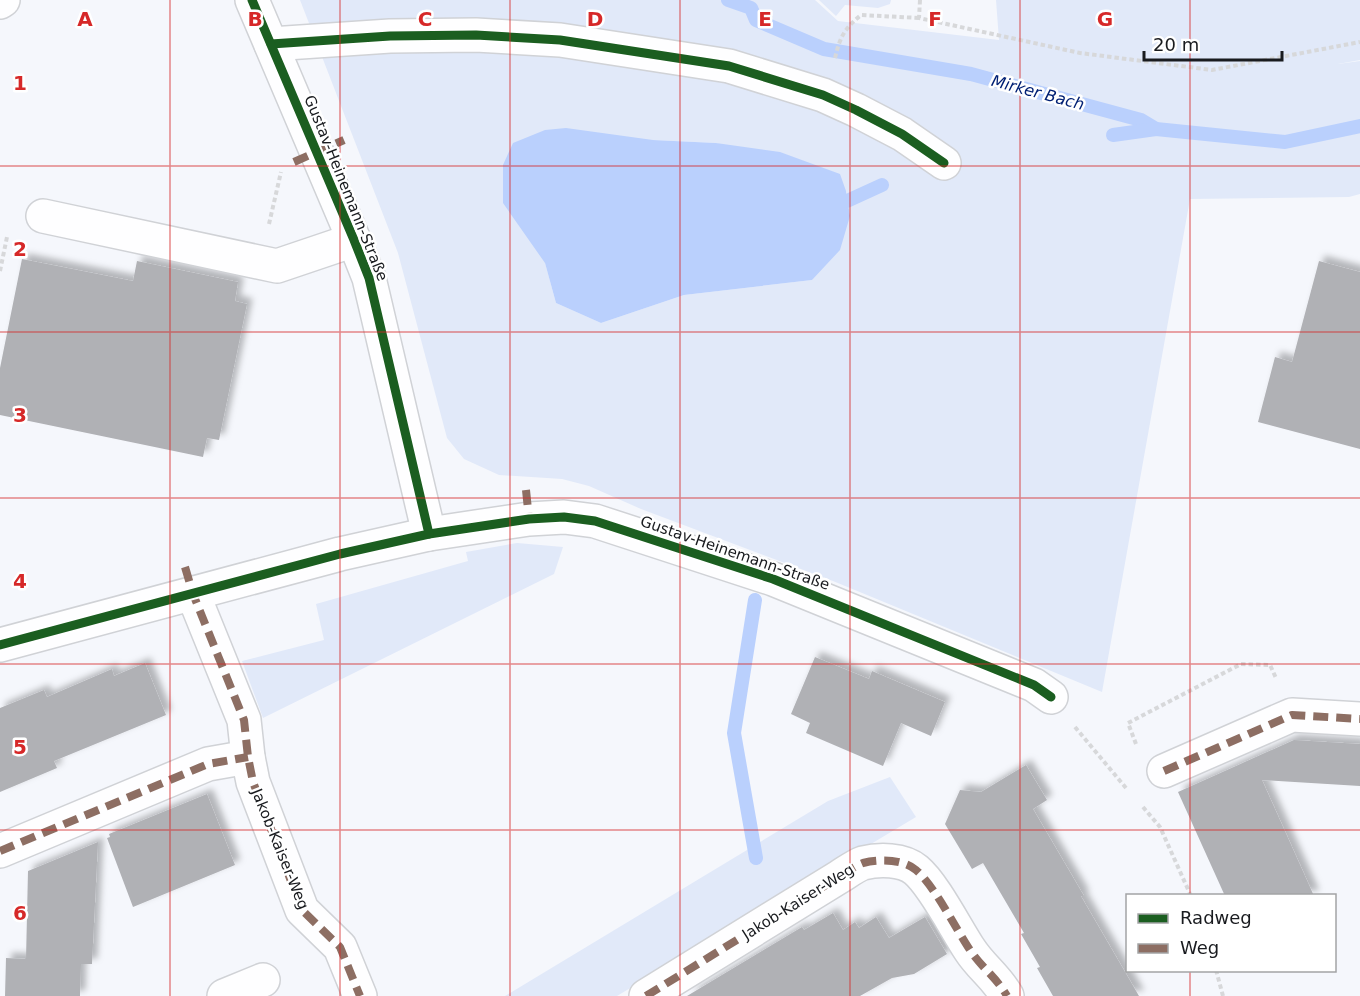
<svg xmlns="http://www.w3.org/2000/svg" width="1360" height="996" font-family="'DejaVu Sans',sans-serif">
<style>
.green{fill:#e1e9f9;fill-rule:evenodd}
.water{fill:#bad0fd}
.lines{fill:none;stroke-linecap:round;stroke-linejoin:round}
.stream{stroke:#bad0fd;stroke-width:14}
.building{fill:#b0b1b5;filter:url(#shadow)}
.minor-casing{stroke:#d0d2d6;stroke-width:36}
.path{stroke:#d7d8da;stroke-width:4;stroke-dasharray:4.5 3;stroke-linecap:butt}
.minor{stroke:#fefeff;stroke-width:33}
.quiet{stroke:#8d6e63;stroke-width:8;stroke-dasharray:15 8;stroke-linecap:butt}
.cycleway-casing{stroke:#fff;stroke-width:13}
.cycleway{stroke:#1b5e20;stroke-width:9}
.grid{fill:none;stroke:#d62828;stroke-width:1.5;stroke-opacity:0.55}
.labels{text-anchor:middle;stroke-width:5;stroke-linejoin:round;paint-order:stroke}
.street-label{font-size:15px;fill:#191b1f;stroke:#fff}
.water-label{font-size:16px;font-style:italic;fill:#012074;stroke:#fff}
.grid-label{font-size:20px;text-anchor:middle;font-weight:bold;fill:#d62828;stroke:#fff;stroke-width:5;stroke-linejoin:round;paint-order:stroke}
</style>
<defs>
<filter id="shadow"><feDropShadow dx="5.5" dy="-5.5" stdDeviation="3" flood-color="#0004"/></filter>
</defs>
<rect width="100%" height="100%" fill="#f5f7fc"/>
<g class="green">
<path d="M300,0H815L838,21L999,40L996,0H1360V60L1338,64L1360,61V194L1349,197L1190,199L1102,692L833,581L641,509L589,486L562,479L499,475L464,459L447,438L398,253ZM653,140L716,143L846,191L850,216L812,280L684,295L601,323L556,303L545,263Z"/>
<path d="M819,0H891L890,4L878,8L845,5L836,16Z"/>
<path d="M517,543L563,547L554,574L263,718L242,661L324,640L316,604L468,561L466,552Z"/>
<path d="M890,777L916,817L617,996H505L828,801Z"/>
</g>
<path class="water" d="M566,128L653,140L716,143L780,152L840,174L846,191L850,216L840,250L812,280L684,295L601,323L556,303L545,263L503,203V165L513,143L545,130Z"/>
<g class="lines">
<g class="stream">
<path d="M728,0L751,8L756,20L824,49L971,74L1141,120L1156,129L1285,142L1360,126"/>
<path d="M1113,135L1156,129"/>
<path d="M847,201L882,185"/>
<path d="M755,600L734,733L756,858"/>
</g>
</g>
<g class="building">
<path d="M22,259L133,281L137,261L238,282L235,301L247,304L219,440L207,438L203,457L0,415V368Z"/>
<path d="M1319,261L1360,272V449L1258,422L1275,357L1292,362Z"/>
<path d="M815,657L869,679L872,671L945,702L931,736L901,723L883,766L806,733L810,723L791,714Z"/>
<path d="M145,663L166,715L54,761L57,768L0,792V708L44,690L47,697L112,669L114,676Z"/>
<path d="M1294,740L1360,744V786L1262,780L1314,896H1225L1178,792Z"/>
<path d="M1026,765L1047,800L1033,809L1084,896H1081L1082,898L1139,996H1053L1037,968L1040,967L1021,934L1024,933L983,863L972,869L945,824L960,790L981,792Z"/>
<path d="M207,794L235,865L133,907L107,838L110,837L109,834Z"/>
<path d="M98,842L92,964H81L80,996H5L6,958L26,959L28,871Z"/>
<path d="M833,913L843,930L855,922L859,928L876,917L889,938L925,917L947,954L914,974L892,978L860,996H687L802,927L804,930Z"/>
</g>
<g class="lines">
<g class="minor-casing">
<g id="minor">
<path d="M0,2L3,0"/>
<path d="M271,44L390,36L476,35L560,40L729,66L823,95L856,110L902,134L944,163"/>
<path d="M43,216L277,266L354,240"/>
<path d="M429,534L529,519L564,517L595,521L773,579L1034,685L1051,697"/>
<path d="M193,594L244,720L248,757L253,782L302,910L340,947L360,996"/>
<path d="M0,645L340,554L429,534L369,278L354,240L252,0"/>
<path d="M1164,771L1292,715L1360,719"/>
<path d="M0,851L208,764L248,757"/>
<path d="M224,996L263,980"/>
<path d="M646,996L839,877C847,872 855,866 863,863C879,859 903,859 916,870C934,885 956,929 970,950C981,967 997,978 1007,996"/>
</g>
</g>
<g class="path">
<path d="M920,0L919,18L1080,53L1212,70L1360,42"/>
<path d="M835,58C840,37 844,29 861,15L919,18"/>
<path d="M269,224L281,172"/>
<path d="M0,271L7,237"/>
<path d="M1075,727L1126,788"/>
<path d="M1136,744L1128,723L1241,664L1270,665L1276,678"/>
<path d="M1143,807L1160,827L1191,896"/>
<path d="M1216,970L1223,996"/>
</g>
<use href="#minor" class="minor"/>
<g class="quiet">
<path d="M294,162L344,140"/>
<path d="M526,490L529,519"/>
<path d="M185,567L193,594L244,720L248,757L253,782L302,910L340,947L360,996"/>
<path d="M1164,771L1292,715L1360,719"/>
<path d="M0,851L208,764L248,757"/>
<path d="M646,996L839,877C847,872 855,866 863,863C879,859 903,859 916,870C934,885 956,929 970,950C981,967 997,978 1007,996"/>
</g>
<g class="cycleway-casing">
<g id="cycleway">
<path d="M271,44L390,36L476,35L560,40L729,66L823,95L856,110L902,134L944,163"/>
<path d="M429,534L529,519L564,517L595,521L773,579L1034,685L1051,697"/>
<path d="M0,645L340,554L429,534L369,278L354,240L252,0"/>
</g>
</g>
<use href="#cycleway" class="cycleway"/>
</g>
<path class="grid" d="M170,0V996M340,0V996M510,0V996M680,0V996M850,0V996M1020,0V996M1190,0V896M0,166H1360M0,332H1360M0,498H1360M0,664H1360M0,830H1360M1190,970V996"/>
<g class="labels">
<g class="street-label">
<text transform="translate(346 188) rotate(68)" y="5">Gustav-Heinemann-Straße</text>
<text transform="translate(735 553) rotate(19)" y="5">Gustav-Heinemann-Straße</text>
<text transform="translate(280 849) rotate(68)" y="5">Jakob-Kaiser-Weg</text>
<text transform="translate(798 902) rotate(-32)" y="5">Jakob-Kaiser-Weg</text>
</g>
<g class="water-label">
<text transform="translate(1038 92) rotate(15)" y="6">Mirker Bach</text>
</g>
</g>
<g class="grid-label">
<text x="85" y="26">A</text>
<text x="255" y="26">B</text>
<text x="425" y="26">C</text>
<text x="595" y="26">D</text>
<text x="765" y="26">E</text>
<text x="935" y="26">F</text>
<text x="1105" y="26">G</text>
<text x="20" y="90">1</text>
<text x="20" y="256">2</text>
<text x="20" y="422">3</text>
<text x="20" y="588">4</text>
<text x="20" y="754">5</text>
<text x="20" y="920">6</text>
</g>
<rect x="1126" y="894" width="210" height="78" fill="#ffffff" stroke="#a3a4a5" stroke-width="1.5"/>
<rect x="1138" y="914" width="30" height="9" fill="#1b5e20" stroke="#a3a4a5" stroke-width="1.5"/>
<text x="1180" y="924" font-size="18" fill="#191b1f">Radweg</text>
<rect x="1138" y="944" width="30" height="9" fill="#8d6e63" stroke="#a3a4a5" stroke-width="1.5"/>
<text x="1180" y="954" font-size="18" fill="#191b1f">Weg</text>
<path d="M1144 51v9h138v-9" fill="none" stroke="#191b1f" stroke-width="3"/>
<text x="1153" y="51" font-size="18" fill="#191b1f" stroke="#ffffff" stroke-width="4.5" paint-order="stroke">20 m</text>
</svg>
